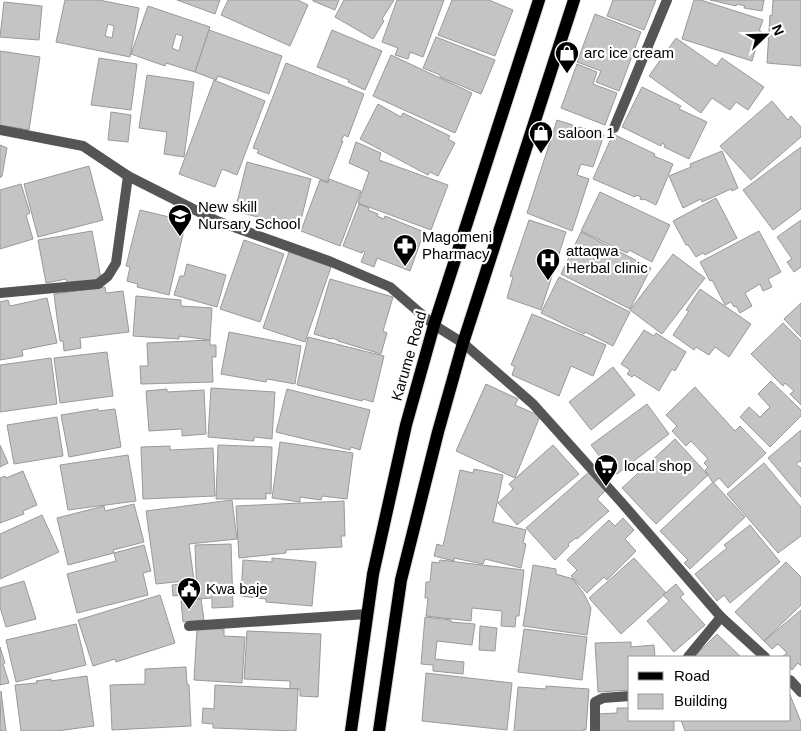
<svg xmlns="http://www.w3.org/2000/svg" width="801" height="731" font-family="Arial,sans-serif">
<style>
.building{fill:#c4c4c4;stroke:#999;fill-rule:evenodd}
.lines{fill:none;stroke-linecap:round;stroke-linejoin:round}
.primary-casing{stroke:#dbdbdb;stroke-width:14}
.street{stroke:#555;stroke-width:10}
.primary{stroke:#000;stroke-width:12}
.labels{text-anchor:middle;stroke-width:4.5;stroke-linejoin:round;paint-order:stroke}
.poi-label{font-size:15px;fill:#000;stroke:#fff;text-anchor:start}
.street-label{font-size:15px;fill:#000;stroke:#fff}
</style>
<rect width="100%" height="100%" fill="#fff"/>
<g class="building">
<path d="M65,0H99L139,8L130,57L56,42ZM108,24L114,26L112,38L105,36Z"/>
<path d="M177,0H220L215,14Z"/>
<path d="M228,0H298L308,5L290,46L221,15Z"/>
<path d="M313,0H339L335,10L313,1Z"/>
<path d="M344,0H394L382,19L384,21L373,39L335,17Z"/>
<path d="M397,0H444L423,57L410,52L408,59L395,55L398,48L382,42Z"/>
<path d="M452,0H489L513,10L495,56L438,35Z"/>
<path d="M613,0H656L644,30L607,16Z"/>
<path d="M694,0H701L763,20L759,31H761L752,61L682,39Z"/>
<path d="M710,0H764L762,11L744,8L745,6L737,4L736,6Z"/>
<path d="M773,0H801V66L767,63L770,15L772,16Z"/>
<path d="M4,2L42,6L39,40L0,37Z"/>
<path d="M148,6L210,27L195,72L166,63L165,66L131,54ZM176,34L183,36L179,51L172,48Z"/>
<path d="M595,14L641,32L619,91L596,82L601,71L577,62Z"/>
<path d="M209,30L282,56L269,94L218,76L216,80L195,72Z"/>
<path d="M332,30L382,51L365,90L348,82L349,80L317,67Z"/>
<path d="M436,37L495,60L481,94L440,77V75L423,68Z"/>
<path d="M676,38L716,66L722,58L764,87L748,110L736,102L730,110L712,98L701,113L649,76Z"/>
<path d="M0,51L40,57L29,130L0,125Z"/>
<path d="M391,55L472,93L455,133L373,96Z"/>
<path d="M99,58L137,64L131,110L91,105Z"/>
<path d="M286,63L364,94L348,137L344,135L341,141H343L327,182L257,153L259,150L253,148Z"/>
<path d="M577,64L597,72L593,84L617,93L605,125L561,108Z"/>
<path d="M147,75L194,82L184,157L164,154L167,132L139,128Z"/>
<path d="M214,80L265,101L237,175L222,169L215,187L179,174Z"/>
<path d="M642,87L681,106L679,109L707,122L689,159L664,147L665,145L662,143L661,146L622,127Z"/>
<path d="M772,101L788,120L791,116L801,127V137L751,180L720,146Z"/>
<path d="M378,104L401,117L403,113L450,136L448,139L455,143L438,176L430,172L428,175L360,139Z"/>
<path d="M111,112L131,115L128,142L108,140Z"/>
<path d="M557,120L604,135L593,167L581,164L577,175L589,179L572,231L527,213Z"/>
<path d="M613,134L655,154L654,156L673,164L656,205L644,199L643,200L640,199L641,197L636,195L635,197L593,179Z"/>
<path d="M356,142L381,153L379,160L448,185L431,230L358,203L369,172L349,163Z"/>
<path d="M0,145L7,148L2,176L0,178Z"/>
<path d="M801,147V209L773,230L743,190Z"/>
<path d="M722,151L738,188L732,191L731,189L702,202L701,199L683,208L669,176L691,167L690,164Z"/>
<path d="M247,162L311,179L299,228L235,211Z"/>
<path d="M89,166L103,220L38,237L24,184Z"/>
<path d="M329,179L361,191L340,246L301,231L320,180L328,183Z"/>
<path d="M21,184L30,213L26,215L33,239L0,249V190Z"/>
<path d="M600,192L670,225L652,262L629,250L627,253L581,231Z"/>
<path d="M716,198L737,238L705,255L703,253L696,257L688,245H686L673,221Z"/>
<path d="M359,204L369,208L368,210L378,214L377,216L384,219L385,216L424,232L410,271L377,258L374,267L361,262L365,252L363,251L362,253L343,246Z"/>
<path d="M140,210L186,221L169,295L137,287L138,284L127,281L130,267L126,266Z"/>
<path d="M529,220L566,232L541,310L507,298L513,277L510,276Z"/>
<path d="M801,220V267L794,272L787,262L792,259L777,237Z"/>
<path d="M92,231L101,279L68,285L66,279L46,283L38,240Z"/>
<path d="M759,231L781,272L768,279L772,287L763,291L760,284L745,293L752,306L740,313L736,306L734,307L731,302L725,305L712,280L710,281L700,262Z"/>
<path d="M581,232L651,268L630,309L561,274Z"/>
<path d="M244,240L284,254L260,322L220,309Z"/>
<path d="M289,252L331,267L305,342L263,328Z"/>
<path d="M673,254L705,278L662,334L630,310Z"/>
<path d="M187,264L226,275L217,307L174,295L180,276H184Z"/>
<path d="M559,277L630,312L613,346L585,332L584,334L541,313Z"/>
<path d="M330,279L393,297L383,331L387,333L381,354L338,341V340L331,338V339L314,334Z"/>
<path d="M105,287L106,293L123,291L129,332L80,338L81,348L64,351L63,341H60L54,294Z"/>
<path d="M700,289L751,324L729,357L715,347L709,355L696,347L694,350L673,335L689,311L686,310Z"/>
<path d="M136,296L181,300V306L212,308L210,340L179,336V339L133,336Z"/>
<path d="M47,298L57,343L22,350L23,356L0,360V302L8,300L10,306Z"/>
<path d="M801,303V337L784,319Z"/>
<path d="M532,314L606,345L593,376L571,366L559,396L512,375L515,366L511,365Z"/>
<path d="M783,323L801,341V405L790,394L794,391L785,383L783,386L751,354Z"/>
<path d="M644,330L654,336L656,333L686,352L675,371L672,369L659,391L634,375L632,377L627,374L630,370L621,364Z"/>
<path d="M229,332L301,346L295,384L267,379L266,382L221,374Z"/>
<path d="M308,337L384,356L373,402L363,399L362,401L297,385Z"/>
<path d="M210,340V345H216V357H212L213,382L141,384L140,366H148L147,343Z"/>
<path d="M107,352L113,396L60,403L54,358Z"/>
<path d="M51,358L57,404L0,412V365Z"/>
<path d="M613,367L635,395L591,430L569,402Z"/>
<path d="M771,381L801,410V416L770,447L740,417L749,407L760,417L770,407L758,394Z"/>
<path d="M486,384L518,399L515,405L540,416L515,478L456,451Z"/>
<path d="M695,387L735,431L740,426L766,453L728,488L719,478L713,483L705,470L708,467L704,463L708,459L691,441L686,446L672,431L677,426L666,415Z"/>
<path d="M211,388L275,392L272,439L254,437V441L208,437Z"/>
<path d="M167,389V392L204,390L206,434L182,436V429L149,431L146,391Z"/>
<path d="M287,389L370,410L360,450L351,447L350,450L276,432Z"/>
<path d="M647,404L669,434L617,474L605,459L603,461L591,445Z"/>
<path d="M98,409V411L115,409L121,447L69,457L61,415Z"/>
<path d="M57,417L63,456L14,464L7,425Z"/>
<path d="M801,430V462L800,461L796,464L801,468V497L768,458Z"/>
<path d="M675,439L708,475L656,524L622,488Z"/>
<path d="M280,442L353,453L347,499L322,496L321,500L300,497V502L272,498Z"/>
<path d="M0,445L8,463L0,467Z"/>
<path d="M218,445L272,447L271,494L266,493V499H216Z"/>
<path d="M553,445L579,474L517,525L498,503L513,489L509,484Z"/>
<path d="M170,446V450L213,448L215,496L143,499L141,447Z"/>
<path d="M128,455L136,501L68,510L60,465Z"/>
<path d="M764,463L801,507V536L778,553L727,494Z"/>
<path d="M474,469L503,475L493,522L526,530L523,543L526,544L521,568L485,559L483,564L454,558V561L434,556L437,544L443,546L460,470L473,473Z"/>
<path d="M23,471L37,505L23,511L24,514L0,523V478L5,476L6,478Z"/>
<path d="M589,472L606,490L597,499L609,511L577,539L576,538L568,544L569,546L555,560L526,528Z"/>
<path d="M713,482L745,517L690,569L684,563L688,560L660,531Z"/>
<path d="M232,500L237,539L189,544L194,580L156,584L146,511Z"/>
<path d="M344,501L345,536H341L342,547L286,550V553L239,558L236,506Z"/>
<path d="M134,504L144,542L113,550L114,553L68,565L57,518L104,506L105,511Z"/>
<path d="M42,515L59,552L0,579V534Z"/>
<path d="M623,518L634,530L625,539L636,551L607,580L604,577L587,593L571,576L577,570L567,560L609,520L615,526Z"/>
<path d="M750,525L780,562L730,603L724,595L717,601L695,574L727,548L724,545Z"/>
<path d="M231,544L233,607L212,608V598L197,599L195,545Z"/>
<path d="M144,545L151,571L143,573L148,595L77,613L67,574L116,561L114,553Z"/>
<path d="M272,558L316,562L312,606L266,602V599L241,596L243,560L272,562Z"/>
<path d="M634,558L666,593L621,634L589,598Z"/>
<path d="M440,560L524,570L519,616H516L515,627L501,626L502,611L472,608L471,621L426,616L428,598H425L426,582H430L432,562L439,563Z"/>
<path d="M786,562L801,577V605L764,641L735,612Z"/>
<path d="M533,565L556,569V574L573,579L584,594L591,608L587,635L523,626Z"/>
<path d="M24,581L36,619L6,627L0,607V588Z"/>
<path d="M189,583L190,594L173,596L172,585Z"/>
<path d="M676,584L684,594L680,597L705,625L674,652L647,621L669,601L663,595Z"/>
<path d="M160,595L175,643L116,662L115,659L93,666L78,620Z"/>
<path d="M201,599L204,620L183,622L181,601Z"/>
<path d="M801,610V666L798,663L792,670L790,668V657H782L787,653L778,644L772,649L764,641Z"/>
<path d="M425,617L451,620V622L475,624L472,645L437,641L435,659L464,662L463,674L433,671V665L421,664Z"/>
<path d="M76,624L86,665L16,682L6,640Z"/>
<path d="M480,626L497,628L495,651L479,650Z"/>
<path d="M197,628L224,629V636L245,637L242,683L194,680Z"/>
<path d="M524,629L587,637L582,680L518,672Z"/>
<path d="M247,631L321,634L318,697L300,696V689H290V681L244,679Z"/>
<path d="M717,634L741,657H694Z"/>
<path d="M631,642V647L654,645L655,657H630V690L598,692L595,643Z"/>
<path d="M0,647L5,663L3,664L9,683L0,685Z"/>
<path d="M186,667L187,684L189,685L191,726L112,730L110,685L145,684V669Z"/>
<path d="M426,673L512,683L507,730L422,721Z"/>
<path d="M87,676L94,726L57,731H21L15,685L37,683L36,681L51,679V681Z"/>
<path d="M215,685L298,689L296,731L213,728V724L202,723L203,708L214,709Z"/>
<path d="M546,686L589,689L586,730L584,729V731H514L518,687L546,689Z"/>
<path d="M1,691L6,731H0Z"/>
<path d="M790,695L801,722V731H685L681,720H790Z"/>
<path d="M617,708H630V720H674V731H598L597,714L617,713Z"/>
</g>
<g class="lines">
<g class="primary-casing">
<g id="primary">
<path d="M351,731L373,574L406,425L434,325L539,0"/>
<path d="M379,731L401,580L438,432L463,343L574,0"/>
</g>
</g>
<g class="street">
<path d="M614,128L667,0"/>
<path d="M0,130L83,146L128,176L217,221L329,261L390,287L434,325L463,343L533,404L622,503L721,617L765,657"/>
<path d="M0,293L98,284L108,276L116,263L128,176"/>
<path d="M189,626L367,614"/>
<path d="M688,657L721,617"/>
<path d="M790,680L801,692"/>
<path d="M595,731V702L603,698L630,696"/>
</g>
<use href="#primary" class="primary"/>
</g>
<defs>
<g id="shop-pin" transform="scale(1.25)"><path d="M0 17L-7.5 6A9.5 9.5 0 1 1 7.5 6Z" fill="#000" stroke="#fff"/><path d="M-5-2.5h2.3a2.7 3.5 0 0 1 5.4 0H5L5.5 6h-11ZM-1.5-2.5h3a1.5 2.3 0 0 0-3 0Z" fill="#fff"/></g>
<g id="school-pin" transform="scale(1.25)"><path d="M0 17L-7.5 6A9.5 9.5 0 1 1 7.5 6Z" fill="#000" stroke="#fff"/><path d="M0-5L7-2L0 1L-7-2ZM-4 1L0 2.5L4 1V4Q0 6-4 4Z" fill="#fff"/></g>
<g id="pharmacy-pin" transform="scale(1.25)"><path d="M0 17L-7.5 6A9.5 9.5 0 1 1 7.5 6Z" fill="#000" stroke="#fff"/><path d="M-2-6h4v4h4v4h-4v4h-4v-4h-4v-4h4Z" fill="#fff"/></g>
<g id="hospital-pin" transform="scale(1.25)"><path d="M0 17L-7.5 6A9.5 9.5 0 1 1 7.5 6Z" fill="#000" stroke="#fff"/><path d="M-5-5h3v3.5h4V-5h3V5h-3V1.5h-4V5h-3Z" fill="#fff"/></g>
<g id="supermarket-pin" transform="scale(1.25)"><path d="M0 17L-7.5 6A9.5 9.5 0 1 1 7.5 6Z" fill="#000" stroke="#fff"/><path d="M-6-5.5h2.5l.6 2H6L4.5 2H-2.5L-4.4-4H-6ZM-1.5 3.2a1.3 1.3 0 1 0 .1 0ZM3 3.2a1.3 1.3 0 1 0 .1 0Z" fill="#fff"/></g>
<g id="civic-pin" transform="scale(1.25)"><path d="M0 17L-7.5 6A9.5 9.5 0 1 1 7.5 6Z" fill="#000" stroke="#fff"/><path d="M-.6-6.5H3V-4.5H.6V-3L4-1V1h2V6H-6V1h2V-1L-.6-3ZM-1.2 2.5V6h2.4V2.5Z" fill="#fff"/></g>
</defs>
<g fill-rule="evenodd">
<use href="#shop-pin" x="567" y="53"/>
<use href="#shop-pin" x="541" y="133"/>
<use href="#school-pin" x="180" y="216"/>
<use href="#pharmacy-pin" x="405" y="246"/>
<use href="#hospital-pin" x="548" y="260"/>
<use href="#supermarket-pin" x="606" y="466"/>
<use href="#civic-pin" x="189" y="589"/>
</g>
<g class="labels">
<g class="poi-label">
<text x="584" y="58">arc ice cream</text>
<text x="558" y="138">saloon 1</text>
<text x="198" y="212">New skill<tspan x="198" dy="17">Nursary School</tspan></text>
<text x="422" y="242">Magomeni<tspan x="422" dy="17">Pharmacy</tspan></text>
<text x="566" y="256">attaqwa<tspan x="566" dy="17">Herbal clinic</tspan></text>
<text x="624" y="471">local shop</text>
<text x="206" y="594">Kwa baje</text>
</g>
<g class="street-label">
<text transform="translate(409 356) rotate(-74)" y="5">Karume Road</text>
</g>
</g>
<rect x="628" y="656" width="162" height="65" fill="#ffffff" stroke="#999999"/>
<rect x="638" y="672" width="25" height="8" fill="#000000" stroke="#999999"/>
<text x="674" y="681" font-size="15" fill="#000000">Road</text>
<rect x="638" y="694" width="25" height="15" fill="#c4c4c4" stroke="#999999"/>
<text x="674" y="706" font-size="15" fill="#000000">Building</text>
<g transform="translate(766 35) rotate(67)" stroke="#ffffff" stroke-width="4" paint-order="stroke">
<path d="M0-4L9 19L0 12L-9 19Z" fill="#000000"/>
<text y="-8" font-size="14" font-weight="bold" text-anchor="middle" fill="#000000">N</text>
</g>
</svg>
